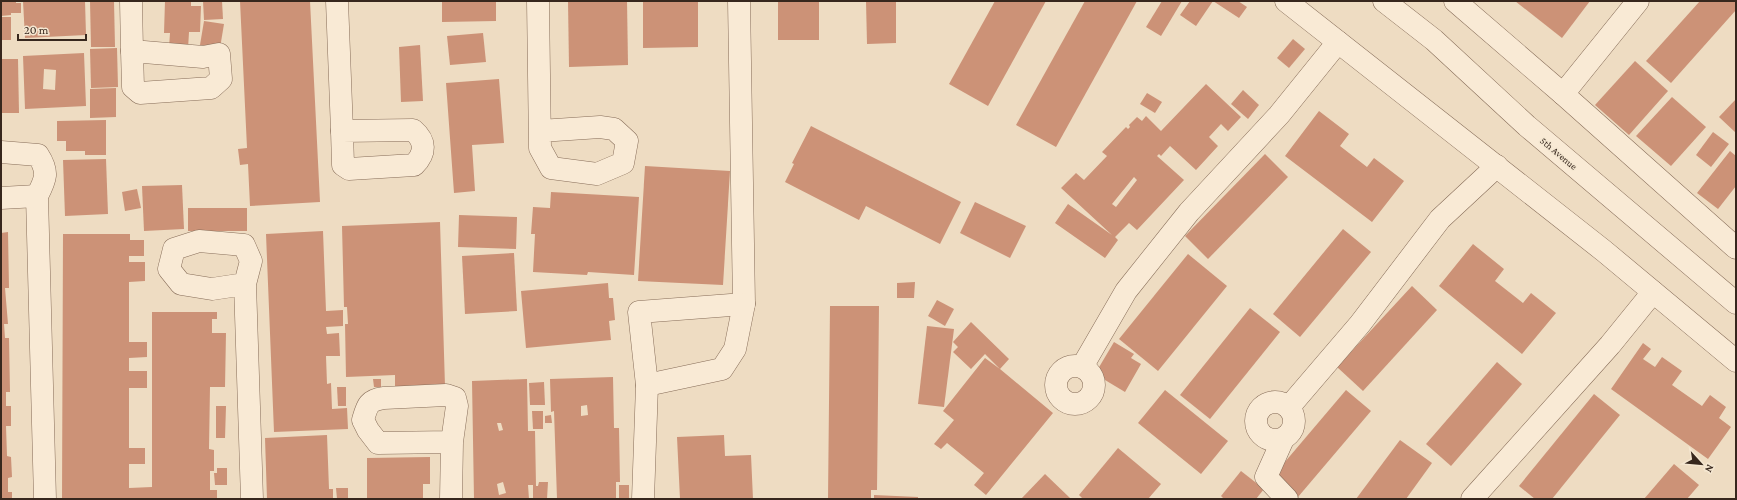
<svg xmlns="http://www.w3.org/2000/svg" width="1737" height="500" font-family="'Crimson Pro',serif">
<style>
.building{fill:#cc9277;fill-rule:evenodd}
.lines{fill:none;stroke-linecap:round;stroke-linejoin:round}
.minor-casing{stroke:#876d59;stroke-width:23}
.tertiary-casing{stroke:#876d59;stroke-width:23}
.minor{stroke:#f9ead5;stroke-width:22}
.tertiary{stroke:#f9ead5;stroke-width:22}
.labels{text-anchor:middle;stroke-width:3;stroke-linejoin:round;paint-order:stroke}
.street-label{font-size:10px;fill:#37271d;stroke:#f5e7d1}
</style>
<rect width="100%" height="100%" fill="#eedcc2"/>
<g class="building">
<path d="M1,1H16V3H21V13H11V15L1,16Z"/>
<path d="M23,1H85L86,35L25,38Z"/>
<path d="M90,1H114L115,47H91Z"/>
<path d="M165,1H191V6H201L200,32H189L188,49L169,48L170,33H164Z"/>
<path d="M203,1H222L223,19L204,20Z"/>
<path d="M240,1H310L320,202L250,206L248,164L240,165L238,149L247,148Z"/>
<path d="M442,1H496V21L442,22Z"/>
<path d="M568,1H627L628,65L569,67Z"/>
<path d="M643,1H698V47L643,48Z"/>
<rect x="778" y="1" width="41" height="39"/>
<path d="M866,1H896V43L867,44Z"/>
<path d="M995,1H1046L988,106L949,84Z"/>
<path d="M1085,1H1137L1056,147L1016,125Z"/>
<path d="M1162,1H1182L1161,36L1146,27Z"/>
<path d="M1190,1H1213L1196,26L1180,15Z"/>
<path d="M1213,1H1238L1247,7L1239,18Z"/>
<path d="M1515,1H1590L1562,38Z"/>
<path d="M1700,1H1736V10L1671,83L1646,61Z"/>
<rect x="1" y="17" width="10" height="23"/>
<path d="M204,21L224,24L220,48L200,45Z"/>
<path d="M483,33L486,62L450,65L447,36Z"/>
<path d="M1293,39L1305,49L1289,68L1277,58Z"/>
<path d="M420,45L423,101L401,102L399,47Z"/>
<path d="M117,48L118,87L91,88L90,49Z"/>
<path d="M84,53L86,106L25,109L23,56ZM44,69L56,70L55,90L43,89Z"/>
<path d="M1,59H18L19,113H1Z"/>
<path d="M1635,61L1668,91L1629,135L1595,105Z"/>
<path d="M499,79L504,143L472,145L475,191L454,193L446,83Z"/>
<path d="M1206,84L1241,117L1228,131L1221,124L1209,137L1218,146L1196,170L1170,146L1161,156L1159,154L1157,156L1184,180L1137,230L1129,223L1115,237L1118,240L1105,258L1055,223L1068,204L1112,235L1061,188L1076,173L1084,180L1107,156L1102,152L1126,127L1128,129L1130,127L1129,125L1137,117L1142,121L1146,116L1161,131ZM1134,177L1137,180L1116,207L1112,204Z"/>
<path d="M116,88V117L90,118V89Z"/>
<path d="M1243,90L1259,105L1248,119L1231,104Z"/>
<path d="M1147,93L1162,102L1155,113L1140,104Z"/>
<path d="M1672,97L1706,127L1671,166L1636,136Z"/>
<path d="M1736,99V133L1719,117Z"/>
<path d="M1319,111L1349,134L1340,146L1367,167L1374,158L1404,181L1372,222L1285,156Z"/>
<path d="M106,120V155H85V151H66V141H57V121Z"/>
<path d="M811,126L961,202L940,244L866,206L859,220L785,182L794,164L792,163Z"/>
<path d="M1713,132L1729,144L1711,167L1696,155Z"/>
<path d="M1730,151L1736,156V186L1718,209L1697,193Z"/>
<path d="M1265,154L1288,177L1208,259L1185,236Z"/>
<path d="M106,159L108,214L65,216L63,160Z"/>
<path d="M645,166L730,171L723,285L638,281Z"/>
<path d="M182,185L184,229L144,231L142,186Z"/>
<path d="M137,189L141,208L125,211L122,192Z"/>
<path d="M551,192L639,197L634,275L588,272L587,275L533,272L535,234H531L533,207L550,208Z"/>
<path d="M975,202L1026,226L1010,258L960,233Z"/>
<rect x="188" y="208" width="59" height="23"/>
<path d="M459,215L517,217L516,249L458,247Z"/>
<path d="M440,222L445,386L395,388V375L346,377L345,324H348L347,307H344L342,226Z"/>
<path d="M1343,229L1371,252L1300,337L1273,314Z"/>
<path d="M323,231L326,311L343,310V326L326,327L327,334L339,333L340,356H326L327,384L331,383L332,409L347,408L348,429L274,432L266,234Z"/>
<path d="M8,232L9,288H5L8,324H4L5,338H9L10,392H6V406H11V426H6L7,456L11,457L12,477L8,478V492H12V499H1V233Z"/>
<path d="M63,234H130V240H144V256H129V262H145V281L129,282V342H147V357L129,358V371H147V388H129V448H145V464H129V488L152,487V312H217V319H212V333H226L225,387H210L209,449L214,450V471H210V490H217V499H62Z"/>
<path d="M1473,244L1504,269L1495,281L1523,303L1531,293L1556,313L1522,354L1439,286Z"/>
<path d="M514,253L517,311L465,314L462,256Z"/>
<path d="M1188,254L1227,286L1158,371L1119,339Z"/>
<path d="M915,282L914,298H897V283Z"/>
<path d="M608,283L609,298H613L615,320L609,321L611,340L526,348L521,291Z"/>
<path d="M1412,286L1437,310L1363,391L1337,367Z"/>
<path d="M937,300L954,309L945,326L928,316Z"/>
<path d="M830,306H879L877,490H871V499H828Z"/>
<path d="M1250,308L1280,332L1210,419L1180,395Z"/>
<path d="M971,322L1009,359L1000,369L1053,413L986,495L974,485L984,473L947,443L941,449L934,444L954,420L943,411L985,358L1000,369L985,354L971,369L953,352L958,347L953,342Z"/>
<path d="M927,326L954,329L944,407L918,404Z"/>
<path d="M1114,342L1134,354L1131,358L1141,364L1125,392L1095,374Z"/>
<path d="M1643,343L1651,349L1643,359L1655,367L1662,357L1682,371L1672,385L1702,406L1710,395L1726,407L1719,418L1731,427L1708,459L1611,389Z"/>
<path d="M1497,362L1522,384L1451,466L1426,444Z"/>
<path d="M613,377L614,428H619L620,482H616V499H557L554,411L551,412L550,379ZM587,405L588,415L581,416V406Z"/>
<path d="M373,379H381V387H374Z"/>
<path d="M527,379L528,431H535L536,486H538L539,482H548L547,499H533V485H528L529,499H474L472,381ZM497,423H501L503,430L499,431ZM503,482L506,493L499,495L497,484Z"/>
<path d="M544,382L545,405H530L529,383Z"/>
<path d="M337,387H346V406H338Z"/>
<path d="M1165,390L1228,441L1201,474L1138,423Z"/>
<path d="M1346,390L1371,411L1298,497L1273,476Z"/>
<path d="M1594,394L1620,415L1552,499H1535L1519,486Z"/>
<path d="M216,406H226L225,438H216Z"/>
<path d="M532,411H543V429H533Z"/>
<path d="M551,415L552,423H545V416Z"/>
<path d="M327,435L329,489H333V499H267L265,438Z"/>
<path d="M724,435L725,456L751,455L753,499H680L677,437Z"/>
<path d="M1400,440L1432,463L1406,499H1356Z"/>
<path d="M1118,448L1161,484L1148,499H1083L1079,495Z"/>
<path d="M430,457V484H423V499H367V458Z"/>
<path d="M1674,464L1699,485L1687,499H1644Z"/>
<path d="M217,468H227V485H215L214,473H217Z"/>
<path d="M1241,471L1264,489L1256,499H1224L1221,496Z"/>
<path d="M1045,474L1070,498L1071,499H1021Z"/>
<rect x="619" y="485" width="10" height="14"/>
<path d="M336,488H348V499H337Z"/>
<path d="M874,495L918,497V499H874Z"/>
</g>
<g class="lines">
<g class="minor-casing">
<g id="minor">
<path d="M131,1L132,51"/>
<path d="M337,1L342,131"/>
<path d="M538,1L540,148L551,168L597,174L623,163L627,141L614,129L600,127L540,131"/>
<path d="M1455,1L1563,94L1736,248"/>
<path d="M132,51L203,57L219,54L221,79L211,88L140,93L133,87Z"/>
<path d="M1563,94L1638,1"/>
<path d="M413,130C426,141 426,153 414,165L349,169L343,165L342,131Z"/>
<path d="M1,152L38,155C49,172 46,179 37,196L45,499"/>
<path d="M1,198L37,196"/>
<path d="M245,284L212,289L181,284L169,269L174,249L199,241L244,245L251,261L245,284L252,499"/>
<circle cx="1075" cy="385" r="19"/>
<path d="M1082,367L1126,291L1189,212L1279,115L1338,42"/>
<path d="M647,385L722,369L735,349L744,304L739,1"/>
<circle cx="1275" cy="421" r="19"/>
<path d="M1289,407L1360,324L1440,219L1497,166"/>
<path d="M1283,439L1266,477L1287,499"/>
<path d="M451,499L452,442L457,406L455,398L446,395L384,398C368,400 367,406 363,420L368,430L378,443L452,442"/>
<path d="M643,499L647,385L639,312L744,304"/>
<path d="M1472,499L1610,345L1653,292"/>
</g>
</g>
<g class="tertiary-casing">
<g id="tertiary">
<path d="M1286,1L1604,251L1736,361"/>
<path d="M1384,1L1434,40L1527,126L1736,303"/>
</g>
</g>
<use href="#minor" class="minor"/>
<use href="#tertiary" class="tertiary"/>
</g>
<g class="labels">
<g class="street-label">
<text transform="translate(1559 153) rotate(40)" y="4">5th Avenue</text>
</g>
</g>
<rect width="1737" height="500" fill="none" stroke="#37271d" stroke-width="4"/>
<g transform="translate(1701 464) rotate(117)" stroke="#f5e7d1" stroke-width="3" paint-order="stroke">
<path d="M0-3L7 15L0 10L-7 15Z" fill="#37271d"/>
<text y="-6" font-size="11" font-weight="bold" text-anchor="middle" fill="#37271d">N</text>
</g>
<path d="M18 34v6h68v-6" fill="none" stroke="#37271d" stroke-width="2"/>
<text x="24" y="34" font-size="12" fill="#37271d" stroke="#f5e7d1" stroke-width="3" paint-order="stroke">20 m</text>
</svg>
